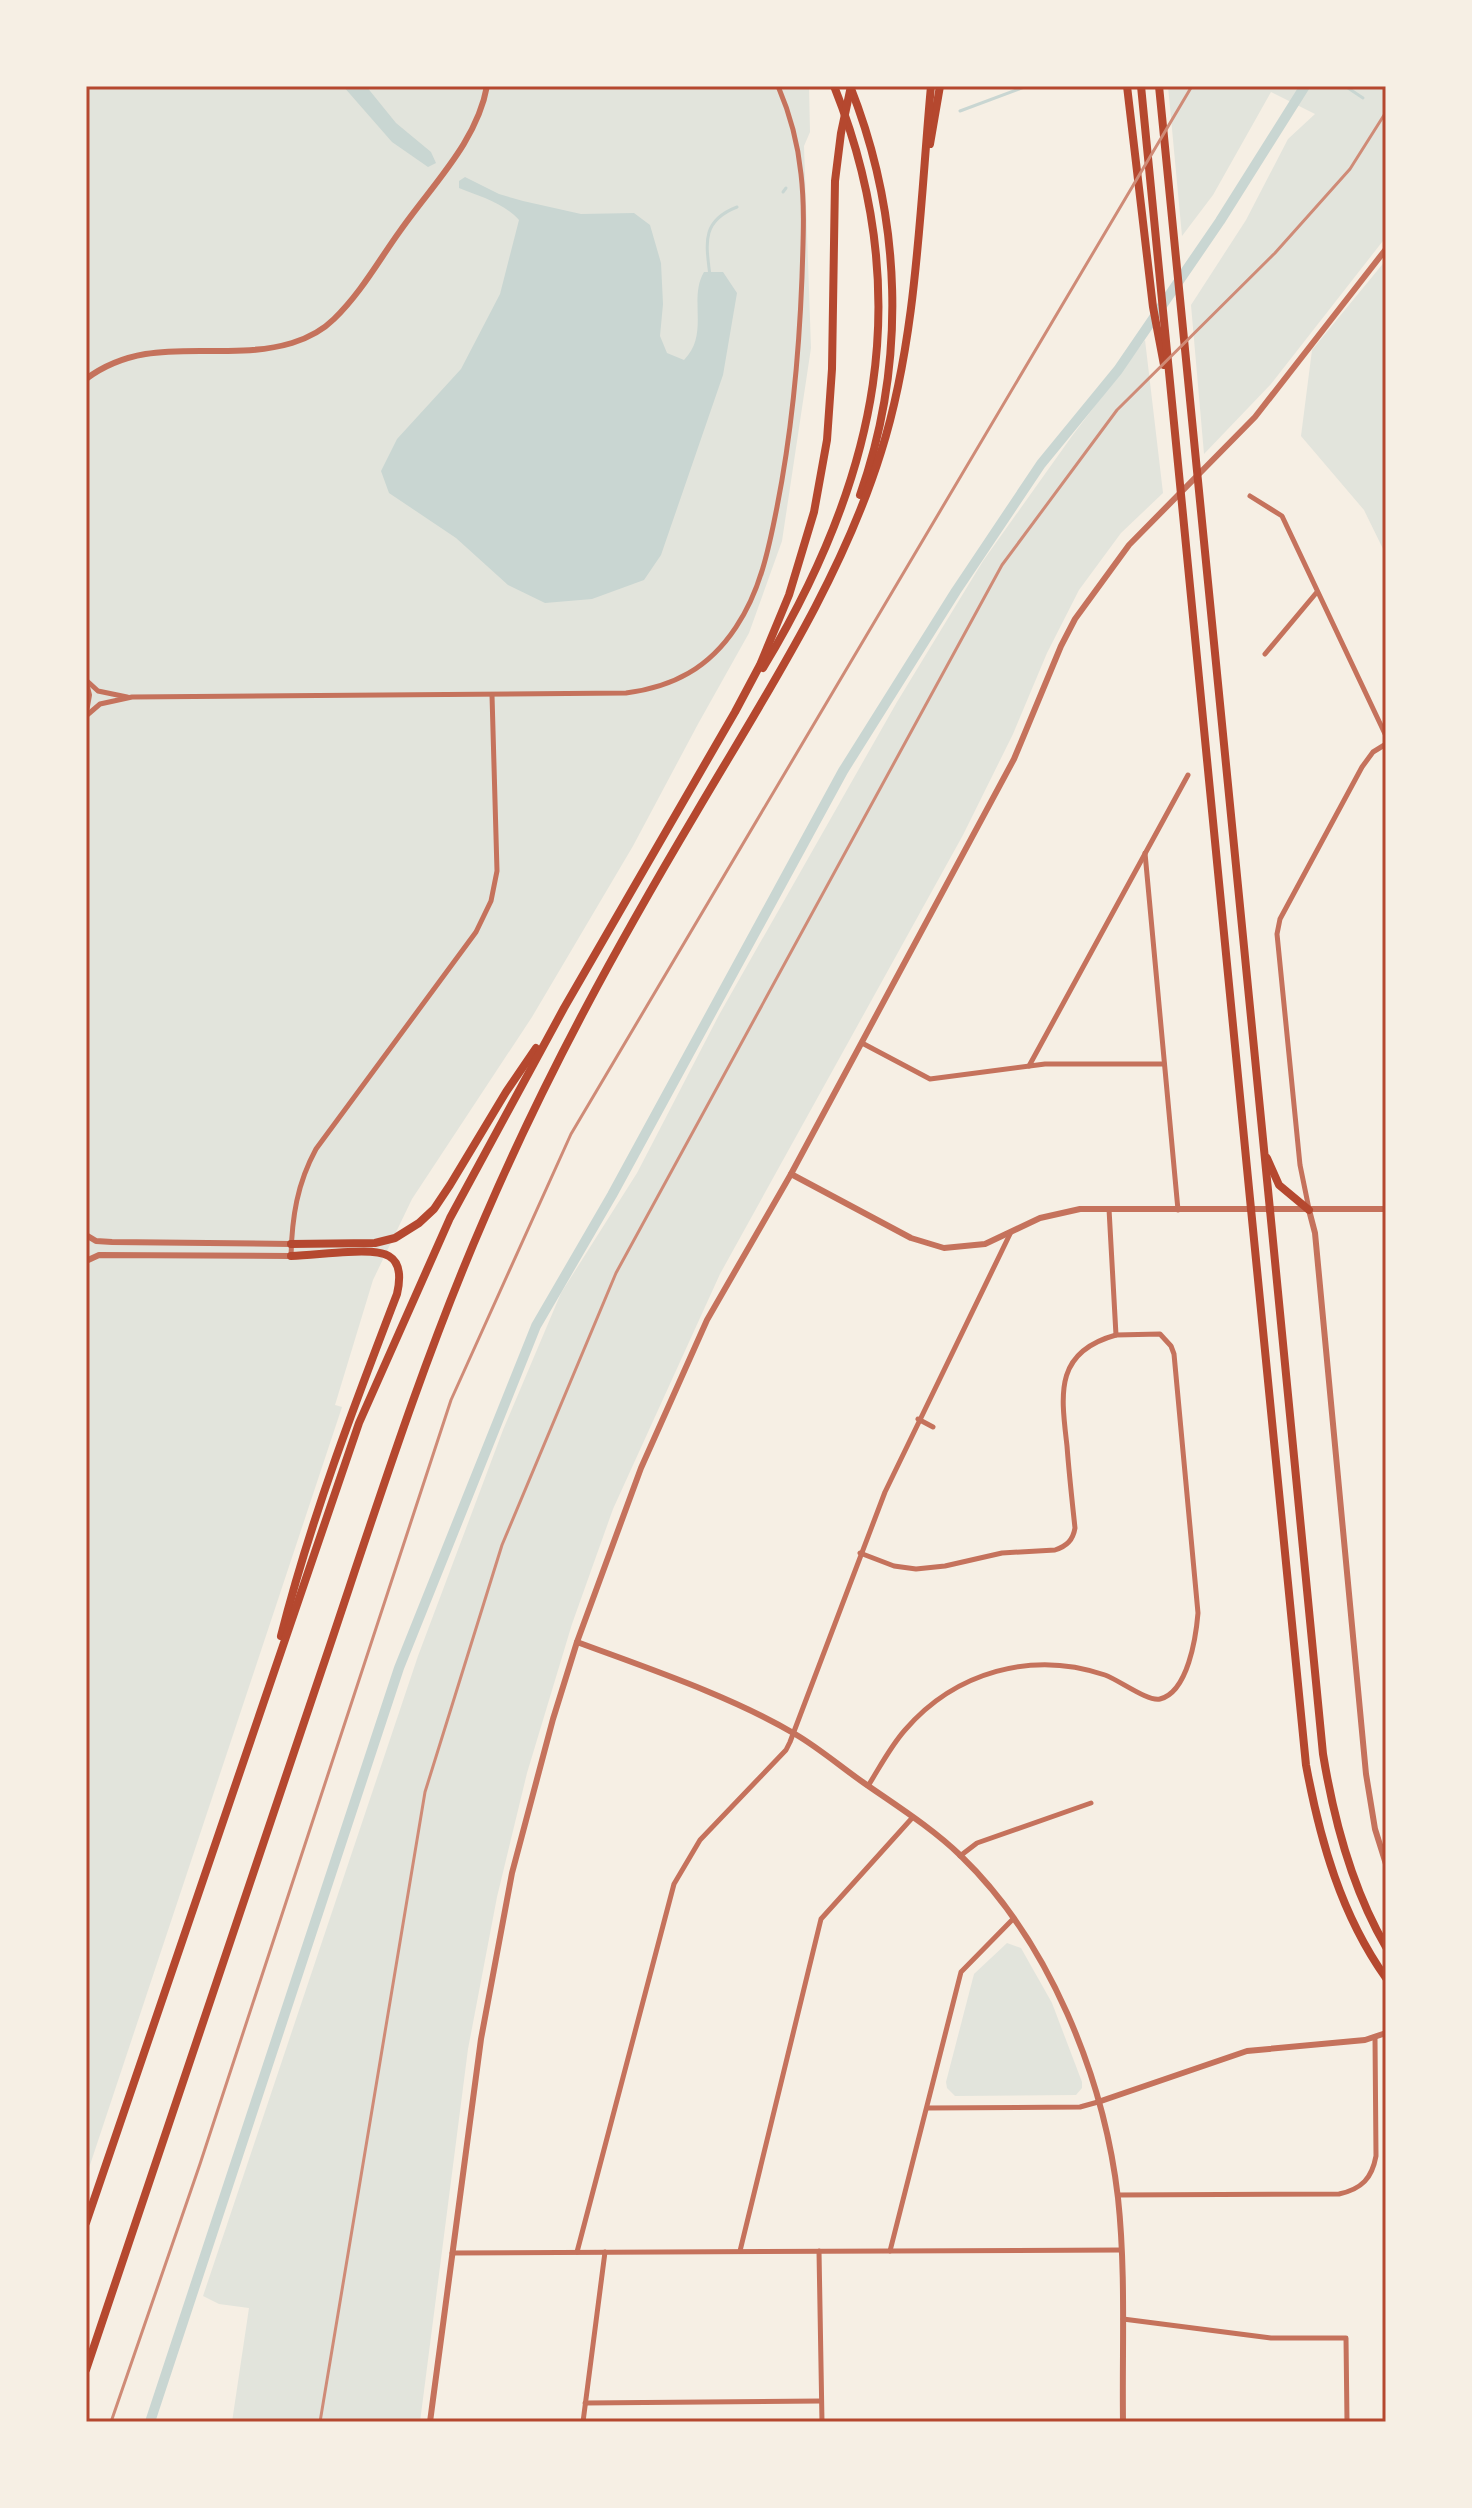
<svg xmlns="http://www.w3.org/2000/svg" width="1472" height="2508" font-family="Poppins,sans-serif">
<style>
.green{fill:#e2e4dc}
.water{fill:#c9d6d2}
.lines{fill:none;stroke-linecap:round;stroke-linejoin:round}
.stream{stroke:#c9d6d2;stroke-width:3}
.canal{stroke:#c9d6d2;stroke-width:10}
.minor{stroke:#c5725c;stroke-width:5}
.tertiary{stroke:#c5725c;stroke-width:6}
.trunk{stroke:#b5482f;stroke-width:8}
.motorway{stroke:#b5482f;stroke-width:8}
.rail{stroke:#cf8b77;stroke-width:3}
.neatline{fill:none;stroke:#b5482f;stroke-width:3}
</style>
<rect width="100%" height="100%" fill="#f6efe4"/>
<g class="green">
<path d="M86,86H809L810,132L804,146L811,348L782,541L749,633L698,724L633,846L532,1017L412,1199L373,1280L335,1405L342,1407L86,2177Z"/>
<path d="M1168,86H1386V237L1271,384L1204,454L1191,305L1246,220L1288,139L1315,114L1271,92L1213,195L1182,236Z"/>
<path d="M1386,260V555L1364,510L1301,436L1312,350Z"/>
<path d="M1145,340L1163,493L1121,533L1079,590L1047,653L1013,734L963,835L720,1274L613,1509L572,1624L527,1773L497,1897L468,2049L420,2422H232L249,2308L219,2304L203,2296L418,1656L503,1430L561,1293L637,1173L719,1015L897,702L983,561L1072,436Z"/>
<path d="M1007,1943L1021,1948L1052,2003L1082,2082V2088L1076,2095L955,2096L947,2088L946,2082L974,1974Z"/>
</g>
<g class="water">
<path d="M343,86H366L396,123L431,152L436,163L428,167L392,142Z"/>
<path d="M465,177L499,194L523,201L581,214L634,213L650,225L661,263L663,304L660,336L667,353L684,360C710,334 688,299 704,272H723L737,293L723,375L661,555L644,580L592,599L545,603L508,585L456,538L389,493L381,471L397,439L461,369L500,294L519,220C504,203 479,196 459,188V181Z"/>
</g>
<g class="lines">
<g class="stream">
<path d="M1345,86L1363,98"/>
<path d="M960,111L1027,86"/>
<path d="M783,192L786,188"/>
<path d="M710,276C706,243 701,221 737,207"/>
</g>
<path class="canal" d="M150,2422L399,1668L536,1326L612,1195L843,771L956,591L1041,464L1118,370L1220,221L1305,86"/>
<g class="minor">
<path d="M1250,496L1282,516L1386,736"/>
<path d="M1265,654L1317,592"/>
<path d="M86,680L98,691L127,697"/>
<path d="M86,716L100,704L132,697L626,693C673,687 709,668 736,627C760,592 769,548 777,507C792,431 799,355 802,277C803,243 805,208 801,174C798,144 790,114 778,86"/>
<path d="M1145,853L1178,1210"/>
<path d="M862,1043L930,1079L1045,1064H1164"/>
<path d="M1029,1066L1188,775"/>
<path d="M1309,1209L1300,1165L1277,934L1280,919L1362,767L1373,752L1386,744"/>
<path d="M291,1256C292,1217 297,1184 316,1149L476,932L491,901L497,871L492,695"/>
<path d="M918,1419L933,1427"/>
<path d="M860,1553L894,1566L916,1569L945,1566L1002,1553L1055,1550C1067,1546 1073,1540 1075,1528C1072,1500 1069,1473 1067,1446C1061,1394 1054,1352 1116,1335"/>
<path d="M868,1786C880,1767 890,1747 905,1730C955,1672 1032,1650 1105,1675C1119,1680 1148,1702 1160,1699C1188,1692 1196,1637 1198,1613L1174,1354L1171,1346L1160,1334L1116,1335L1109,1209"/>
<path d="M960,1856L977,1843L1091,1803"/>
<path d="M927,2108L1080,2107L1098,2102"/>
<path d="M1118,2195L1339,2194C1362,2189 1372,2178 1376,2156L1375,2038"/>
<path d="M740,2251L821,1919L913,1817"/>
<path d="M819,2251L822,2422"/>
<path d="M890,2251L961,1972L1013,1919"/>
<path d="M577,2252L674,1884L700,1840L786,1750L790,1742L885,1492L1010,1234"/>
<path d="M452,2253L1121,2250"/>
<path d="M1123,2319L1271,2338H1346L1347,2422"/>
<path d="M585,2403L821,2401"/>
<path d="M583,2422L605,2252"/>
</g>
<g class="tertiary">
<path d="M86,379C150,331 222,364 292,343C308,338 323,330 334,319C361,293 379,260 400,231C432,185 477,142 487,86"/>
<path d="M86,683L89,695L86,712"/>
<path d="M791,1174L911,1238L944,1248L985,1244L1040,1218L1080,1209H1386"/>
<path d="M1309,1210L1315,1233L1366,1774L1375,1829L1386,1864"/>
<path d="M86,1235L96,1241L112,1242L291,1244"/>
<path d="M86,1240V1254"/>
<path d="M86,1261L99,1255L291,1256"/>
<path d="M577,1642C647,1668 731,1696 795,1734C819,1748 841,1767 864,1783C897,1806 932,1828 961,1856C1049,1941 1104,2077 1118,2198C1126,2272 1122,2348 1123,2422"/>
<path d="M1098,2102L1247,2051L1365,2040L1386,2033"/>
<path d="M430,2422L481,2039L512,1873L553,1719L577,1642L641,1468L707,1320L791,1174L1014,759L1061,646L1075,619L1129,545L1255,417L1386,249"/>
</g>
<g class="trunk">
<path d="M1251,1209L1306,1765C1320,1840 1341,1915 1386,1978"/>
<path d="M1270,1210L1323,1754C1334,1821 1352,1889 1386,1947"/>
</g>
<g class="motorway">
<path d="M850,86C902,217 907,362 860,495"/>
<path d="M1127,86L1153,307L1164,365"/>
<path d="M1141,86L1251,1209"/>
<path d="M1159,86L1270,1210"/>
<path d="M930,144L940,86"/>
<path d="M763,668C877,479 918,296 834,86"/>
<path d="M1267,1158L1279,1185L1309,1210"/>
<path d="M291,1244L375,1243L395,1238L419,1223L434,1209L450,1185L506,1092L536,1048"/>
<path d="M281,1636C311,1518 354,1406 397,1294C407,1251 382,1250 348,1252C329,1253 310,1255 291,1256"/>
<path d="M86,2223L359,1423L450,1218L564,1008L735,712L760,665L789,595L814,512L827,440L832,369L835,181L841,133L851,86"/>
<path d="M86,2370C165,2137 243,1903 322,1669C373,1518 421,1364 485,1217C546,1075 617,946 696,813C764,697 841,581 881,452C917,339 920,204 931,86"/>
</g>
<g class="rail">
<path d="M111,2422L200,2164L451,1400L571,1134L1192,86"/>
<path d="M320,2422L425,1792L502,1545L616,1273L1002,565L1117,410L1275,253L1350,169L1386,112"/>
</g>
</g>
<rect width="1472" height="2508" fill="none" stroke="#f6efe4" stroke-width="176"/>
<rect x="88" y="88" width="1296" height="2332" class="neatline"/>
</svg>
